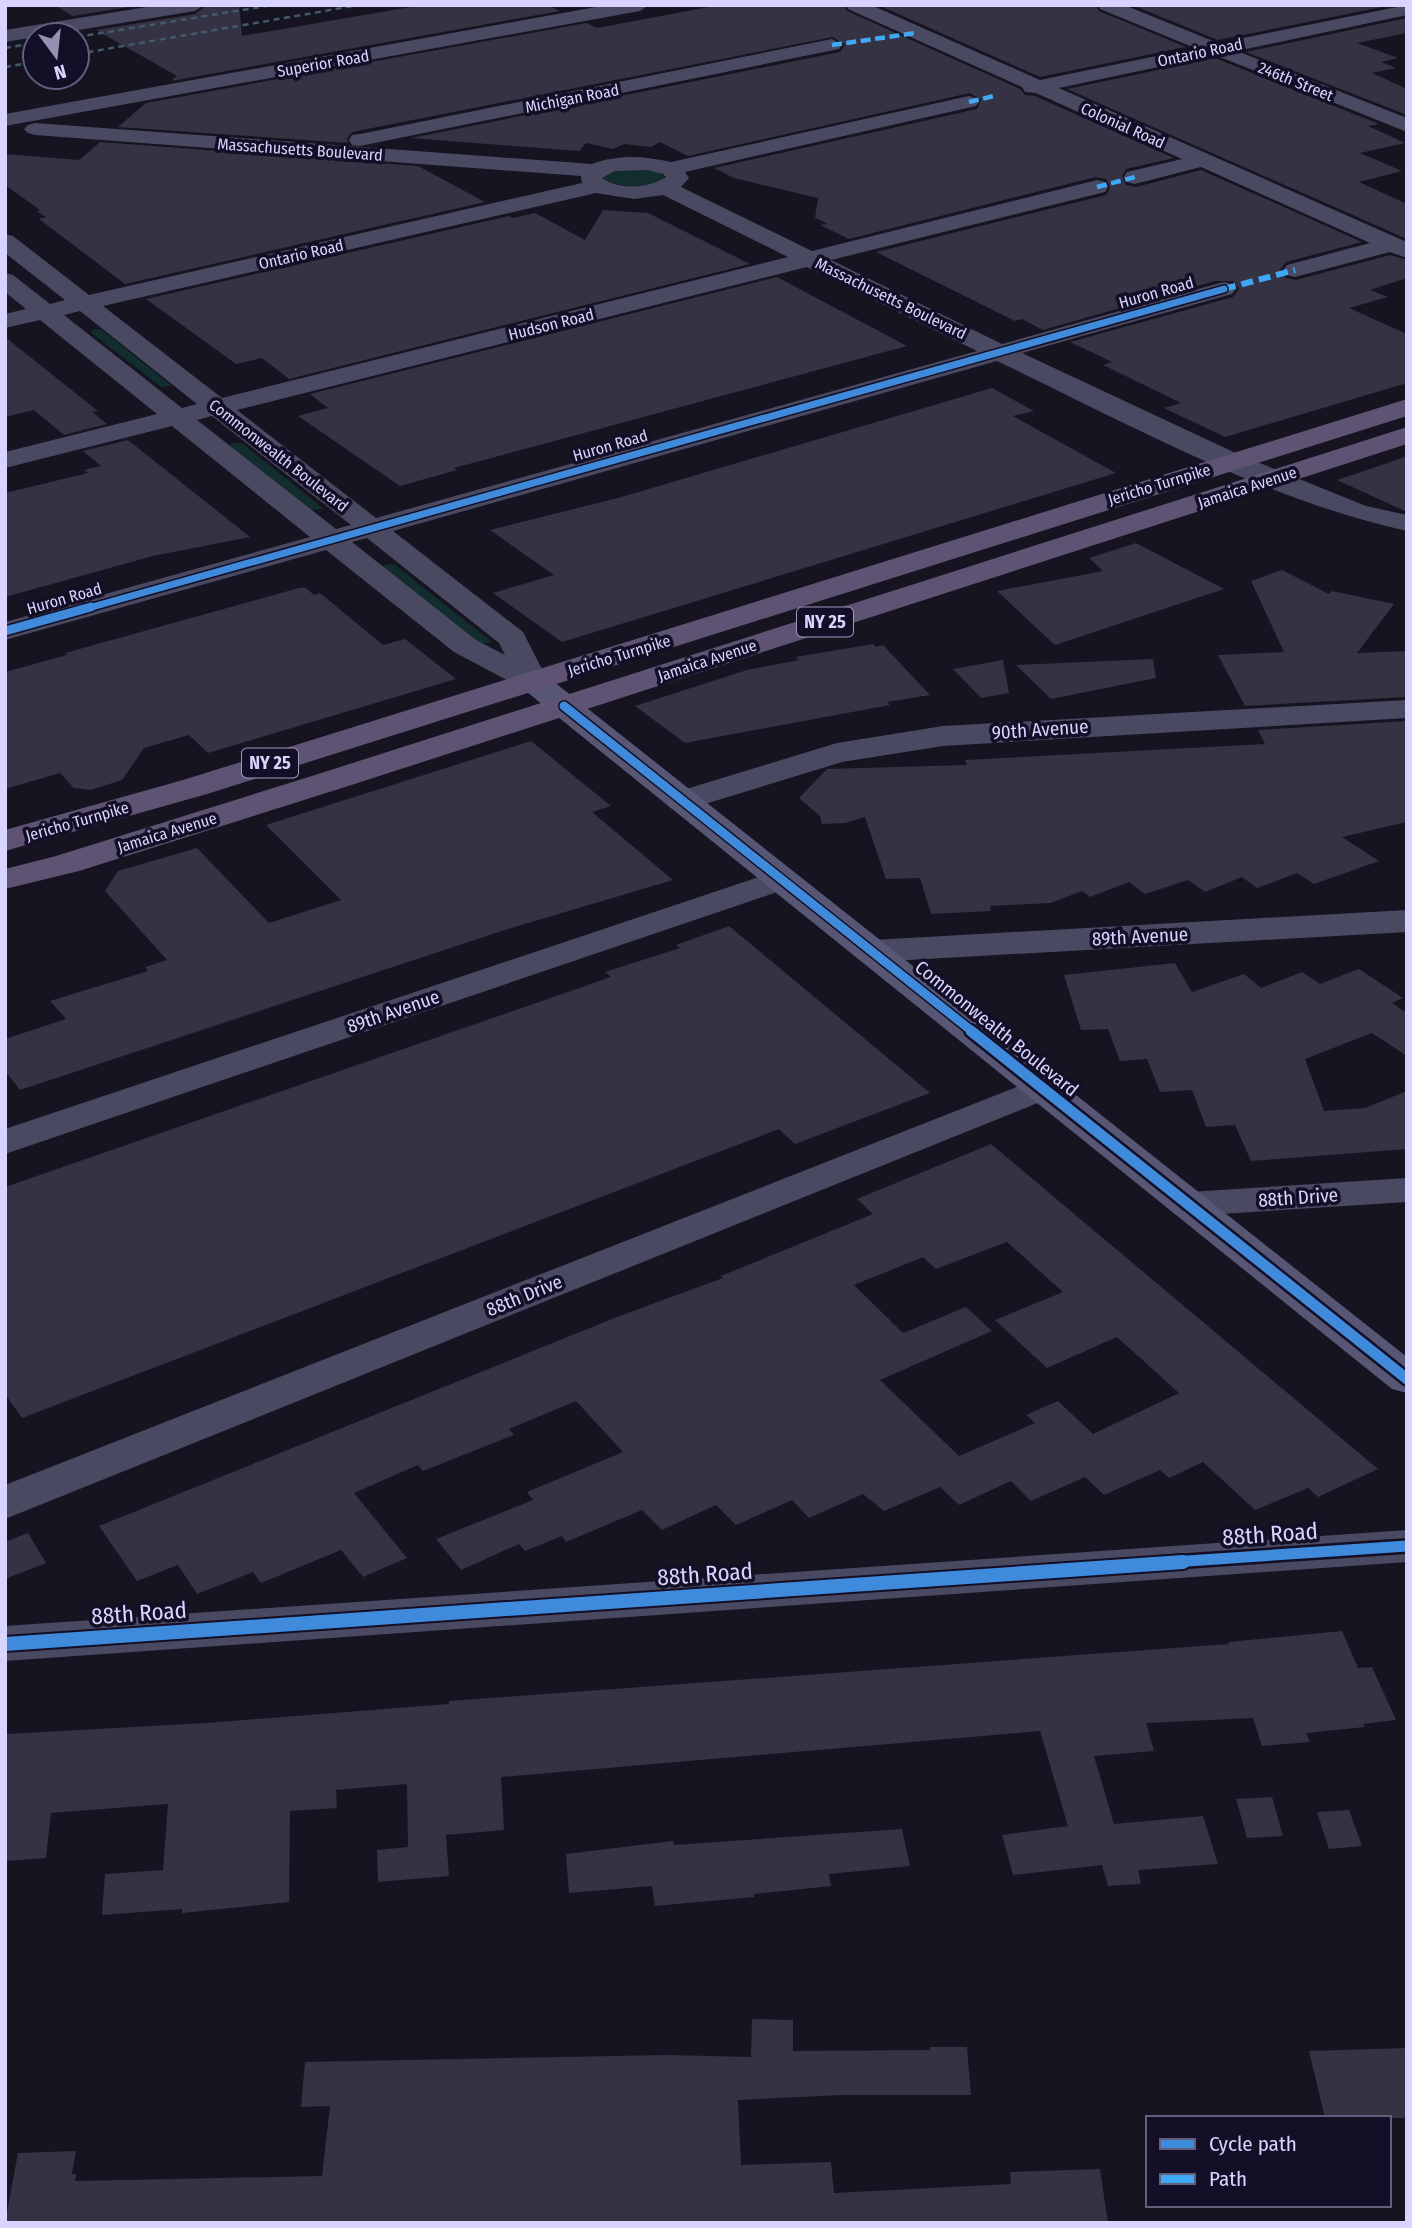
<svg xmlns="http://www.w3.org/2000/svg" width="1412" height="2228" font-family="'Fira Sans Condensed',sans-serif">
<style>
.green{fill:#132c2d}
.building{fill:#343243;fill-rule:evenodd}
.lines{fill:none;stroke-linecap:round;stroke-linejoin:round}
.street{fill:#4a4962;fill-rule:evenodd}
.secondary{fill:#575674;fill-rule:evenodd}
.primary{fill:#5e5373;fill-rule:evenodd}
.rail{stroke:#43596b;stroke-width:2.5;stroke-dasharray:6 4.5;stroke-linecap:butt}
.quiet-far1{stroke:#3fa9f5;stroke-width:4.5;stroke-dasharray:10 4.5;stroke-linecap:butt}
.quiet{stroke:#3fa9f5;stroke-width:6;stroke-dasharray:12 6;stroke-linecap:butt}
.cycleway-far3-casing{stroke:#130f26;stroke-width:10}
.cycleway-far2-casing{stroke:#130f26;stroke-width:12}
.cycleway-far1-casing{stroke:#130f26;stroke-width:16}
.cycleway-casing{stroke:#130f26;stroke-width:18}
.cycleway-far3{stroke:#408adc;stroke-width:7}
.cycleway-far2{stroke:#408adc;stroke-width:9}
.cycleway-far1{stroke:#408adc;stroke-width:11}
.cycleway{stroke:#408adc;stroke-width:14}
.labels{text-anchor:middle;stroke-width:7;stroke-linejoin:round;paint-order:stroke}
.far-street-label{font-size:16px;fill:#d9d4ff;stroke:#130f26}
.shield{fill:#130f26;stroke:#9e99be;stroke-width:2}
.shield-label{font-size:18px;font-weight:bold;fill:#d9d4ff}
.street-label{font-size:19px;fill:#d9d4ff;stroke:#130f26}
.near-street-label{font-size:23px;fill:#d9d4ff;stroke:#130f26}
</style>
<rect width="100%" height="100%" fill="#161421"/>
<g class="green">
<path d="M632,168L658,171L665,178C650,194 621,187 603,179V176L613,170Z"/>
<path d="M96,329L102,330L172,386L161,387L90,332Z"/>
<path d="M233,443H242L324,509L311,510L230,446Z"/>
<path d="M388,564L395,565L492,642L481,644L382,567Z"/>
</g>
<g class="building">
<path d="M54,5H141L73,16Z"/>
<path d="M207,5H239L242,36L422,5H548L560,11L171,81L177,76L96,30L195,14Z"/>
<path d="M719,5H844L847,11L1020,89L1025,95L1035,96L1174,158L1126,169L1122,176L1126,185L1136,187L1201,170L1362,242L1286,262L1280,270L1286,278L1296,280L1390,255L1407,260V278L1370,290L1388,297L1349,308L1407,334V383L1225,437L1164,408L1181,403L1103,365L1112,362L1070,342L1233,297L1239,289L1233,281H1215L1043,330L1022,319L1015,321L876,252L1106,195L1110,188L1106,179L1096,177L849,239L820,225L828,224L815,218L818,198L734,178L714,168L977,109L981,100L970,93L688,156L660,142L651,147L624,144L613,149L586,143L579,151L411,138L840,52L845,45L833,37L352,132L347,139L348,143L118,127L146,103L586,23L597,28Z"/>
<path d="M878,5H1096L1099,11L1186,47L1040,77Z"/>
<path d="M1132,5H1392L1218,40Z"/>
<path d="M1407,18V33L1357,43L1398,58L1381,62L1396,68L1372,73L1407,89V115L1246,52Z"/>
<path d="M1215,58L1379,124L1368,126L1405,143L1360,153L1402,171L1359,182L1407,204V239L1067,89Z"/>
<path d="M100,142L418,166L485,202L125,284L39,219L46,217L37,211L40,210L5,185V154L79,160Z"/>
<path d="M603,210L648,213L750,264L289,379L262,358L236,364L146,299L509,216L513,218L535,213L585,240Z"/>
<path d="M777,277L907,346L454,468L457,470L400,486L298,416L328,408L310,394Z"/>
<path d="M5,337L98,411L92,412L107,424L64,435L34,410L5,417Z"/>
<path d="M992,388L1034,411L1013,416L1116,473L562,642L493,593L554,575L490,530L618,498Z"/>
<path d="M128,440L250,537L153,556L5,597V493L88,473L84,470L101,466L83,451Z"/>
<path d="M1407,456V512L1337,480L1376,467Z"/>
<path d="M1136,543L1224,589L1055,645L997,591L1103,571L1089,558Z"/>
<path d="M1282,570L1329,594L1332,591L1394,604L1357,653L1407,651V697L1245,706L1218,655L1284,652L1251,581Z"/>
<path d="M299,588H306L314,595L320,593L383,645L405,639L456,679L208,753L189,735L144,748L122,780L91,790L74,788L60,773L5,789V672L67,655L65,653Z"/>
<path d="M873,644L876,647L883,645L930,695L887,702L890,705L685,743L635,706L747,670L799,660L796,657Z"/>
<path d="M1153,659L1156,678L1051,699L1016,665Z"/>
<path d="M1003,660L1009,693L981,698L953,669Z"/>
<path d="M1407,721V822L1342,837L1379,861L1314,884L1297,873L1257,888L1242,877L1205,892L1188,880L1145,894L1129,882L1090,897L1082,891L1051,903L990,906L991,911L931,914L920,878L886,879L865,817L845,823L822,824L820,816L799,798L827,769L967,765L965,760L1265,744L1258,730Z"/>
<path d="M531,741L611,806L592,812L673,880L505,930L20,1090L5,1071V1039L66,1019L50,1001L148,971L145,967L167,960L105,891L118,871L197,848L269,923L341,900L266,825Z"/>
<path d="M729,926L930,1093L795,1144L779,1129L22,1418L5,1394V1187L611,977L605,972L680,948L676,945Z"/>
<path d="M1175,963L1192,992L1244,974L1261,988L1302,972L1320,984L1359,969L1403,998L1392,1003L1407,1013V1056L1372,1033L1305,1059L1324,1111L1365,1108L1407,1091V1149L1251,1161L1235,1125L1206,1127L1192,1090L1160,1092L1147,1059L1120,1061L1108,1029L1081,1030L1064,975Z"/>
<path d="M991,1144L1378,1469L1318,1497L1308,1488L1255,1510L1203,1462L1169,1478L1160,1470L1104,1495L1085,1477L1031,1501L1011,1481L959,1505L940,1487L884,1511L863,1494L809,1518L792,1500L736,1525L716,1505L662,1530L642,1510L566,1542L562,1536L525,1551L519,1544L461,1570L436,1539L533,1500L527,1492L623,1452L576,1401L509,1429L514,1435L423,1471L418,1465L354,1493L407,1558L363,1577L341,1550L261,1583L253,1572L197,1594L178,1565L137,1581L99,1526L617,1317L723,1278L721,1276L873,1214L857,1199ZM1007,1242L1063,1292L995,1320L1047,1368L1117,1337L1179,1393L1093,1434L1058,1401L1026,1415L1035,1423L959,1456L880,1380L992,1331L966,1307L903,1333L854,1285L923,1257L936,1269Z"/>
<path d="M28,1533L46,1563L5,1579V1542Z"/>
<path d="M1342,1631L1358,1668L1372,1667L1396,1720L1363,1724L1365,1727L1306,1733L1310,1742L1262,1746L1253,1718L1146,1723L1154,1751L1094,1756L1114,1824L1203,1816L1218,1864L1138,1870L1141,1884L1108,1886L1102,1865L1013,1875L1002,1835L1068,1826L1040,1731L501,1777L504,1830L446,1835L449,1876L378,1882L377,1850L408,1847L407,1784L336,1790L337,1808L290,1811L289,1902L182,1913V1909L102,1915L105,1874L163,1870L168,1804L51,1813L46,1858L5,1861L7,1734L206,1723L449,1704V1701L1229,1644L1228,1642Z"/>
<path d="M1272,1797L1283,1836L1247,1838L1236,1799Z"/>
<path d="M1349,1810L1362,1846L1329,1849L1317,1812Z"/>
<path d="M902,1829L910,1866L829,1874L831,1886L754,1894V1897L655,1906L652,1886L569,1893L566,1854L673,1841L674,1845Z"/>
<path d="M752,2019L793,2020V2051L930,2050V2047H967L971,2095H843L738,2100L741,2165L831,2162L834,2193L1011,2184L1010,2172L1100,2169L1108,2223H5L18,2153L76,2151L72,2174H76L75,2181L322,2176L330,2106L301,2107L305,2062L668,2055L751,2057Z"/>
<path d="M1407,2048V2118H1325L1309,2051Z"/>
</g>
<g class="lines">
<g class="street">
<path d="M159,5H204L195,11L5,42V30Z"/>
<path d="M607,5H649L640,11L5,126V114Z"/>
<path d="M846,5H871L1040,80L1195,48L1100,9L1098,5H1124L1218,43L1407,5V15L1237,51L1407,118V132L1215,55L1059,88L1400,239L1407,242V258L1390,252L1295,277L1287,275L1283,270L1287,265L1370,243L1201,167L1135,184L1127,182L1124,177L1127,172L1182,159L1036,93L1025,92L1022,87L848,9Z"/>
<path d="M832,39L842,45L839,49L360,146L352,145L349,140L352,135L360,134Z"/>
<path d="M969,96L976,98L979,102L976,106L685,172L689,178L681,187L812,251L1097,180L1105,182L1108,187L1105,192L831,260L1002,344L1216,284L1224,282L1232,284L1236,289L1232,294L1022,353L1240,455L1366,506L1407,515V531C1263,499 1129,424 997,361L393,531L523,632L548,681L544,688L533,690L522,688L454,652L326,550L5,640V622L310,537L172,426L5,468V452L157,414L40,320L5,328V314L26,309L5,292V273L13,275L50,304L65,300L5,253V234L13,236L89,295L582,183L581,176L35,135L28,133L24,129L28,125L35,123L592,164C619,154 644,156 671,162ZM647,170L663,174L666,177C648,189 619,190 602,178L615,171ZM596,193L634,199L663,195L788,257L222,398L103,306ZM807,267L977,351L376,518L237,410ZM80,311L197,404L182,408L64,315ZM212,416L351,525L336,529L197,420ZM367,538L499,643L505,655L476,640L352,542Z"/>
<path d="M1407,700V718L943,746L842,762L682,811L670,808L666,801L670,794L837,743L943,726Z"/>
<path d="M780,870L792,873L797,880L792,887L5,1154V1129Z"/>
<path d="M1407,910V932L873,962L860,959L855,951L860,943L873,940Z"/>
<path d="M1042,1077L1055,1080L1061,1088L1055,1096L5,1519V1485Z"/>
<path d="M1407,1178V1202L1189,1216L1175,1213L1169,1204L1175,1195L1189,1192Z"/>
<path d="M1407,1530V1562L5,1661V1626Z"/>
</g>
<path class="secondary" d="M533,672L544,674L1407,1357V1393L1392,1389L522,688L518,681L522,674Z"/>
<g class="primary">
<path d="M1407,399V416L207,794L5,851V830L183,780Z"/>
<path d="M1407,427V444L339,789L79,871L5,889V869L56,856L315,775Z"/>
</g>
<g class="rail">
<path d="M77,37L273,5"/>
<path d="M5,48L35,43"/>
<path d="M77,54L359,5"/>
<path d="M5,67L35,62"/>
</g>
<g class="quiet-far1">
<path d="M832,45L916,33"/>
<path d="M969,102L994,96"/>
<path d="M1097,187L1135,177"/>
</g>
<path class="quiet" d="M1224,289L1295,270"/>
<g class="cycleway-far3-casing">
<path id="cycleway-far3" d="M85,609L1224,289"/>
</g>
<g class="cycleway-far2-casing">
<g id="cycleway-far2">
<path d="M5,631L91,607"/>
<path d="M564,706L973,1032"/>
</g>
</g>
<g class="cycleway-far1-casing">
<g id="cycleway-far1">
<path d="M971,1031L1407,1379"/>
<path d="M1158,1563L1407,1546"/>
</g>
</g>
<g class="cycleway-casing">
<path id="cycleway" d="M5,1644L1183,1562"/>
</g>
<use href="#cycleway-far3" class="cycleway-far3"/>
<use href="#cycleway-far2" class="cycleway-far2"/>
<use href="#cycleway-far1" class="cycleway-far1"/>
<use href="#cycleway" class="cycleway"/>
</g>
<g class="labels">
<g class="far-street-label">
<text transform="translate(1200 52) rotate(-12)" y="6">Ontario Road</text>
<text transform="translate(323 63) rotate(-10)" y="6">Superior Road</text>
<text transform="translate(1296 81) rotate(22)" y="6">246th Street</text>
<text transform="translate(572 98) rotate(-11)" y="6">Michigan Road</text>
<text transform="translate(1123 125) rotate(24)" y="6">Colonial Road</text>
<text transform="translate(300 149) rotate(4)" y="6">Massachusetts Boulevard</text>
<text transform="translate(301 254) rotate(-13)" y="6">Ontario Road</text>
<text transform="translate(1156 292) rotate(-16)" y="6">Huron Road</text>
<text transform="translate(891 298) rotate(26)" y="6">Massachusetts Boulevard</text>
<text transform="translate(551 324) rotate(-14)" y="6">Hudson Road</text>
<text transform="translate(610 445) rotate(-16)" y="6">Huron Road</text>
<text transform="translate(279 455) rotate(38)" y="6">Commonwealth Boulevard</text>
<text transform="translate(1159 484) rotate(-17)" y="6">Jericho Turnpike</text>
<text transform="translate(1247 487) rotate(-18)" y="6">Jamaica Avenue</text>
<text transform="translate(64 598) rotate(-16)" y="6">Huron Road</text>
<text transform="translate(619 655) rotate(-17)" y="6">Jericho Turnpike</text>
<text transform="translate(707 660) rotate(-18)" y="6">Jamaica Avenue</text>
<text transform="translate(77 821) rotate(-16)" y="6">Jericho Turnpike</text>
<text transform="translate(167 832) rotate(-17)" y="6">Jamaica Avenue</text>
</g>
<g class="shield">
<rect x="797" y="607.5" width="56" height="29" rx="5"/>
<rect x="242" y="748.5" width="56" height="29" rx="5"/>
</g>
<g class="shield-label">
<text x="825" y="628">NY 25</text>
<text x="270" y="769">NY 25</text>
</g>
<g class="street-label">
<text transform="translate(1040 729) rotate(-4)" y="7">90th Avenue</text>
<text transform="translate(1140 936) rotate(-3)" y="7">89th Avenue</text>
<text transform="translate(393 1011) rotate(-19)" y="7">89th Avenue</text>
<text transform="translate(997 1028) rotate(39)" y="7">Commonwealth Boulevard</text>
<text transform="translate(1298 1197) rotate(-4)" y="7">88th Drive</text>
<text transform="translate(524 1295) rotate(-22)" y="7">88th Drive</text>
</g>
<g class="near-street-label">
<text transform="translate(1270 1534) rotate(-4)" y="8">88th Road</text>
<text transform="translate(705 1574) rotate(-4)" y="8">88th Road</text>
<text transform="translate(139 1613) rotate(-4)" y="8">88th Road</text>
</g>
</g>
<rect width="1412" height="2228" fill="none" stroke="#d9d4ff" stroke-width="14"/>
<rect x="1146" y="2116" width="245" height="91" fill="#130f26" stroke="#625e7d" stroke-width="2"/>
<rect x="1160" y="2139" width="35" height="10" fill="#408adc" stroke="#625e7d" stroke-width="2"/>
<text x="1209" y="2151" font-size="21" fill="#d9d4ff">Cycle path</text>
<rect x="1160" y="2174" width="35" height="10" fill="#3fa9f5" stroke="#625e7d" stroke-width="2"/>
<text x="1209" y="2186" font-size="21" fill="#d9d4ff">Path</text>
<g transform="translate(56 56) rotate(165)"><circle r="33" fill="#130f26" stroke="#625e7d" stroke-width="2"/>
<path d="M0-5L12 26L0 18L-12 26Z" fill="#9591b1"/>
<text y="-10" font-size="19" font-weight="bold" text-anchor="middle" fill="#d9d4ff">N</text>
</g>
</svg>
